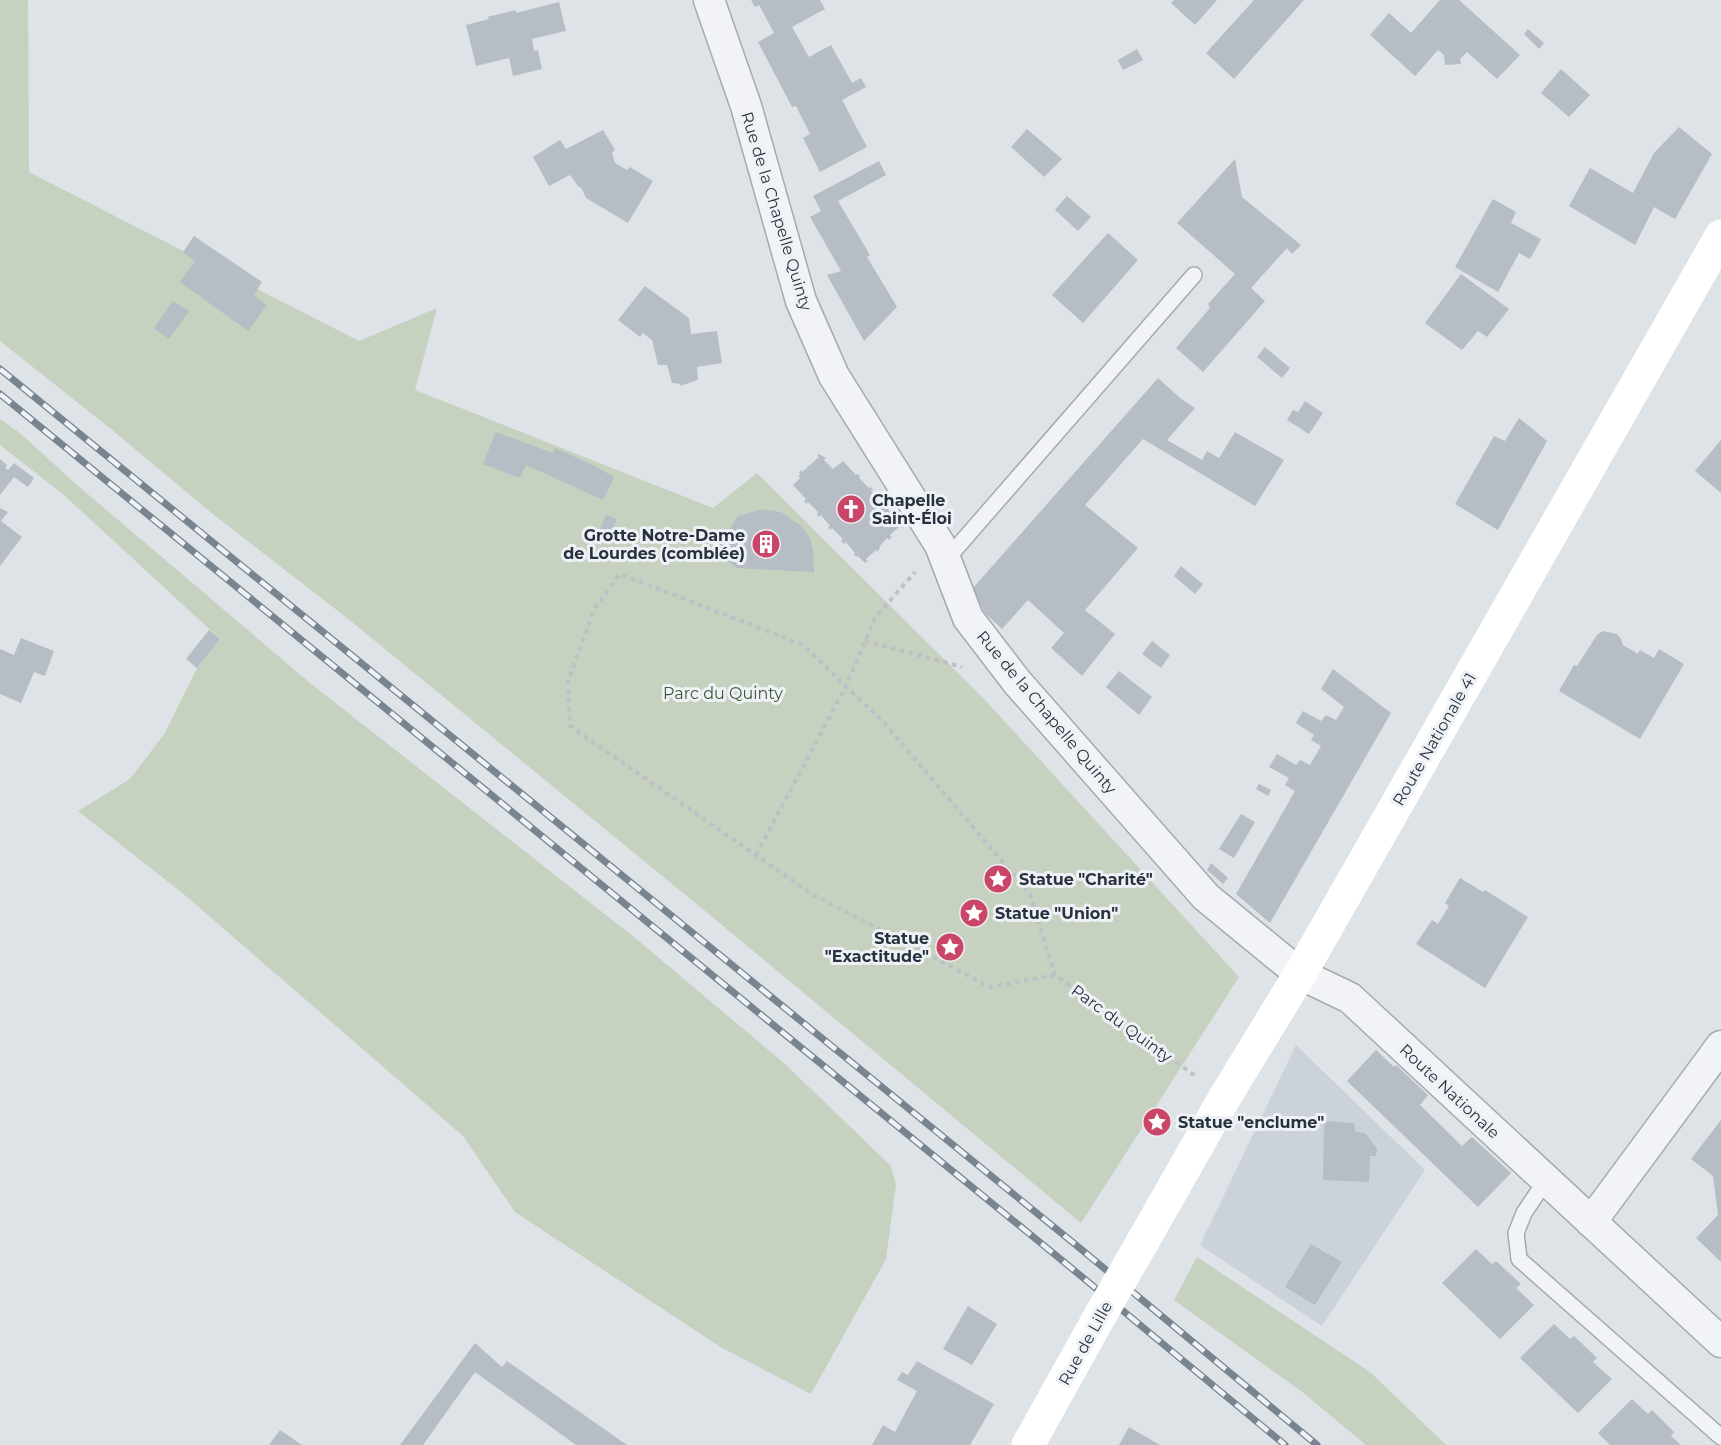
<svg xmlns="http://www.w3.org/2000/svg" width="1721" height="1445" font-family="Montserrat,sans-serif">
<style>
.built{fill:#ccd2d9}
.green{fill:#c6d1c0}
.building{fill:#b6bdc4}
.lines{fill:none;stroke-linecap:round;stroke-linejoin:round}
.lane-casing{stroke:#a4aab1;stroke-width:18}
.street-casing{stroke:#a4aab1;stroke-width:33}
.path{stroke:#bdc1c6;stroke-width:4;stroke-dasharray:4.5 4.5;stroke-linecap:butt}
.lane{stroke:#f1f3f6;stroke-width:15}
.street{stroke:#f1f3f6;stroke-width:30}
.secondary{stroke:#fff;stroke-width:33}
.rail-casing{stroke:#788490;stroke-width:7}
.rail{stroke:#eef1f5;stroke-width:4.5;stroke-dasharray:14;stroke-linecap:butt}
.secondary-bridge{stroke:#fff;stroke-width:33}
.labels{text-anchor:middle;stroke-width:6;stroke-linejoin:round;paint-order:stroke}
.street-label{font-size:16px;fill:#28323e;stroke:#eef1f5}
.poi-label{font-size:16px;font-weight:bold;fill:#28323e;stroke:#eef1f5;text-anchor:start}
.park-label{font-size:16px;fill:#405936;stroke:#eef1f5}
</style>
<rect width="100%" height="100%" fill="#dee3e7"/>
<path class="built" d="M1296,1045L1425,1170L1322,1326L1200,1245Z"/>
<g class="green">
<path d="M0,0H28L29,172L359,341L437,308L415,390L713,508L757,473L986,701L1239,977L1081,1223L699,906L347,618L214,515L111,429L0,341Z"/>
<path d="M0,419L20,433L77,485L310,683L634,937L785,1064L891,1166L896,1185L886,1259L811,1394L722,1348L515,1212L463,1136L186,896L78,811L130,779L165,733L197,668L220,639L65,496L0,445Z"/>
<path d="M1197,1257L1370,1372L1446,1445H1366L1301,1391L1174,1300Z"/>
</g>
<g class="building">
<path d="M751,0H820L825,9L792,27L809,57L831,45L852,83L861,78L866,87L842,100L867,147L820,172L803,138L810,134L796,106L792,107L758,42L774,33L759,5L755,7Z"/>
<path d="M1174,0H1217L1195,25L1171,3Z"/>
<path d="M1254,0H1304L1234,79L1206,53Z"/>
<path d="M1440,0H1459L1520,55L1497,79L1467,52L1460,59L1461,64L1445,65L1444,55L1438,50L1415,76L1370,35L1389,13L1411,33Z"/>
<path d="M559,2L566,31L532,39L534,51L538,50L542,69L513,76L509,58L476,66L466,25L489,19L487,17L516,10V13Z"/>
<path d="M1528,29L1544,43L1539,49L1524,34Z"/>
<path d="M1137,49L1143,60L1123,70L1118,60Z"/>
<path d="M1561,69L1590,95L1569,117L1541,93Z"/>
<path d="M1679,127L1712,154L1675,219L1654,207L1635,245L1569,206L1590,168L1633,193L1654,153Z"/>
<path d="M1027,129L1062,159L1044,177L1011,147Z"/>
<path d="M603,130L615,150L612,153L615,163L627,170L630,167L653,181L628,223L586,198L581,187H579L570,175L549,186L533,157L560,140L566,149Z"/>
<path d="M1235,159L1242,197L1301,245L1292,254L1287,248L1251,288L1265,301L1203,372L1176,348L1210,308L1208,304L1235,274L1177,223Z"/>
<path d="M879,161L886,175L838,201L870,255L867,257L897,307L864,341L827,275L841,271L810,217L821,211L813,196Z"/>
<path d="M1067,196L1091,217L1078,231L1055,210Z"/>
<path d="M1493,199L1516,212L1511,223L1541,239L1530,259L1519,253L1498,292L1455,267Z"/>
<path d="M1108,233L1138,260L1083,323L1052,295Z"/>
<path d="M194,236L262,282L254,295L267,305L248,331L180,282L195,261L183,252Z"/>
<path d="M1461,274L1509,309L1487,337L1478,331L1462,350L1425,323Z"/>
<path d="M645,286L689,318L691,334L717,331L722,363L697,367L698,380L680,386L681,384L672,383L667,365H658L652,340L643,333L640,337L618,320Z"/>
<path d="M173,301L189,311L169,339L154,328Z"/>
<path d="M1265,347L1290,368L1282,378L1257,357Z"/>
<path d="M1158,378L1180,398L1195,408L1167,440L1202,460L1207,451L1219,458L1235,432L1284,460L1255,506L1143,439L1085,505L1138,548L1085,610L1115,634L1082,676L1051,648L1064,633L1028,600L1002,629L984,612L973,588Z"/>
<path d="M1305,401L1323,413L1309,434L1287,420L1293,410L1298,412Z"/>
<path d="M1519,418L1547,441L1498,530L1455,504L1494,436L1505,441Z"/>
<path d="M496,432L553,453L555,448L593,465L614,477L603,500L526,465L520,478L483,464Z"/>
<path d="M1721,440V493L1695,471Z"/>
<path d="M819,454L826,458L824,460L833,469L843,461L856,475L858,474L860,476L859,478L869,488L871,487L873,490L871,491L881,502L883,501L885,504L884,505L894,516L895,515L899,518L897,519L904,526L902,528L900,526L890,535L892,537L889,540L887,538L879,547L880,548L877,552L876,550L866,559L868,561L865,563L858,556L856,557L854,555L855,553L846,542L844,544L841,541L843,539L832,528L830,530L828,527L830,526L821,515L819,517L817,515L818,512L808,502L806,504L804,501L806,499L793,485L800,478L799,476L800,474L799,472L801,470L802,472L819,457L817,456Z"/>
<path d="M0,459L7,465L5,468L8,470L14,463L34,478L28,487L14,477L0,495Z"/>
<path d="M0,508L8,512L1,521L22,537L0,566Z"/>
<path d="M762,509L781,512L800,525L806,532L810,538L813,550L814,574L812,572L737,568L723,557L717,549L738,516Z"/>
<path d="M606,515L617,519L610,536L599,531Z"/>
<path d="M1181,566L1203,584L1195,594L1174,576Z"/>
<path d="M209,630L220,639L197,668L186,659Z"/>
<path d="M1603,631L1617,634L1621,639L1623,645L1638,654L1640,650L1654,658L1659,649L1684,664L1640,739L1559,691L1574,665L1577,666L1597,635Z"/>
<path d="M21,638L54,651L45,676L34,672L21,703L0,694V649L14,655Z"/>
<path d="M1152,641L1170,655L1161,668L1142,654Z"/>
<path d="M1333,669L1391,713L1270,923L1236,894L1295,791L1285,785L1289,778L1269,767L1277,754L1296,765L1300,760L1310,765L1321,746L1311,740L1314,735L1296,723L1303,711L1321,721L1326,715L1336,720L1344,707L1321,689Z"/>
<path d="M1119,671L1152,697L1139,715L1106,687Z"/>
<path d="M1259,784L1271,790L1268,796L1256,789Z"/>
<path d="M1241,814L1255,822L1234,858L1219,849Z"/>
<path d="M1211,863L1228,878L1223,884L1207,870Z"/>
<path d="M1460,878L1483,892L1485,890L1528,917L1485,988L1416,944L1432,920L1438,924L1449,906L1445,903Z"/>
<path d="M1376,1050L1394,1067L1396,1065L1428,1095L1420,1105L1462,1146L1472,1137L1511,1173L1478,1207L1347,1081Z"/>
<path d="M1721,1120V1262L1696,1238L1718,1215L1713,1176L1691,1159Z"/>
<path d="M1324,1121L1354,1123L1355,1131L1366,1134L1377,1149L1376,1156H1370L1369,1182L1323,1180Z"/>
<path d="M1311,1244L1342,1262L1315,1305L1285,1287Z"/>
<path d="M1476,1249L1492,1264L1496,1261L1521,1284L1516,1288L1534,1305L1500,1339L1442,1283Z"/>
<path d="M968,1306L997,1324L972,1365L943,1349Z"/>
<path d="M1554,1324L1570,1339L1574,1336L1597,1358L1593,1362L1612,1379L1578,1413L1520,1358Z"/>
<path d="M475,1343L502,1367L507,1361L627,1445H576L475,1372L423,1445H400Z"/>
<path d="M917,1361L994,1404L970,1445H872L883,1425L895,1432L917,1391L897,1380L902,1372L908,1375Z"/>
<path d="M1632,1399L1648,1414L1652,1410L1674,1432L1671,1436L1681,1445H1610L1598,1433Z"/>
<path d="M1129,1427L1160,1445H1119Z"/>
<path d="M280,1430L302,1445H269Z"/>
</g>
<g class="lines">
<g class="lane-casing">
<g id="lane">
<path d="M946,560L1194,275"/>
<path d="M1546,1180L1524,1213L1516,1233L1519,1259L1721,1437"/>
</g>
</g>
<g class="street-casing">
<g id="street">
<path d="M709,0L746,106L801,301L834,376L940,545L968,618L1017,682L1206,897L1300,974L1350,998L1721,1342"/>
<path d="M1591,1222L1721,1046"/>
</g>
</g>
<g class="path">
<path d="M865,641L962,667"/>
<path d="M756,855L846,686L875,618L915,572"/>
<path d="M1055,975L990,987L812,894L570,726L568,681L595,608L620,574L803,645L885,724L1030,894L1055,975L1197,1077"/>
</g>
<use href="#lane" class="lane"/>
<use href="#street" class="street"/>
<g class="secondary">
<path d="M1143,1241L1225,1097L1300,974L1721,236"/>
<path d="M1028,1445L1101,1314"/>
</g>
<g class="rail-casing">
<g id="rail">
<path d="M0,369L1076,1245L1317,1445"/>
<path d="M0,394L1064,1262L1285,1445"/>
</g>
</g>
<use href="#rail" class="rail"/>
<path class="secondary-bridge" d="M1101,1314L1143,1241"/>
</g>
<defs>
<g id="church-disc" transform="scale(1.5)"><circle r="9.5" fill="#ca4668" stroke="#eef1f5"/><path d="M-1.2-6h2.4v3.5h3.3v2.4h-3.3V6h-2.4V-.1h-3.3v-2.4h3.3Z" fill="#fff"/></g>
<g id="building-disc" transform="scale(1.5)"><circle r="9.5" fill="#ca4668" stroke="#eef1f5"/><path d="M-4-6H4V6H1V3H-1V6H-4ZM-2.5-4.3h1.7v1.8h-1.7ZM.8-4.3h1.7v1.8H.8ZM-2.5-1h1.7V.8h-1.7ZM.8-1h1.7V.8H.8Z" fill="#fff"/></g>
<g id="sight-disc" transform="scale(1.5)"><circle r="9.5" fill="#ca4668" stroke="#eef1f5"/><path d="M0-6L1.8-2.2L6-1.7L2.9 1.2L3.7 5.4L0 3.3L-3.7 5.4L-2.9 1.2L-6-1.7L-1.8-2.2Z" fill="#fff"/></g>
</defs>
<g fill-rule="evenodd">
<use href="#church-disc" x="851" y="509"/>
<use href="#building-disc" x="766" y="544"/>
<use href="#sight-disc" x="998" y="879"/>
<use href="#sight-disc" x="974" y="913"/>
<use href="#sight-disc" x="950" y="947"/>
<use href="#sight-disc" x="1157" y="1122"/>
</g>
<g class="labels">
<g class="street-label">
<text transform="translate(777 211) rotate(73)" y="6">Rue de la Chapelle Quinty</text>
<text transform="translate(1047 712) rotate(50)" y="6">Rue de la Chapelle Quinty</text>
<text transform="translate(1434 739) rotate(-60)" y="6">Route Nationale 41</text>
<text transform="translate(1122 1023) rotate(36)" y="6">Parc du Quinty</text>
<text transform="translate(1450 1091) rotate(43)" y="6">Route Nationale</text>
<text transform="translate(1085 1343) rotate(-61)" y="6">Rue de Lille</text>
</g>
<g class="poi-label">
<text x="872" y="506">Chapelle<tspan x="872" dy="18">Saint-Éloi</tspan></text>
<text x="745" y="541" text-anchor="end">Grotte Notre-Dame<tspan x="745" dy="18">de Lourdes (comblée)</tspan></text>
<text x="1019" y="885">Statue "Charité"</text>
<text x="995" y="919">Statue "Union"</text>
<text x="929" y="944" text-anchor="end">Statue<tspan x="929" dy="18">"Exactitude"</tspan></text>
<text x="1178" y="1128">Statue "enclume"</text>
</g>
<g class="park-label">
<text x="723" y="699">Parc du Quinty</text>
</g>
</g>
</svg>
